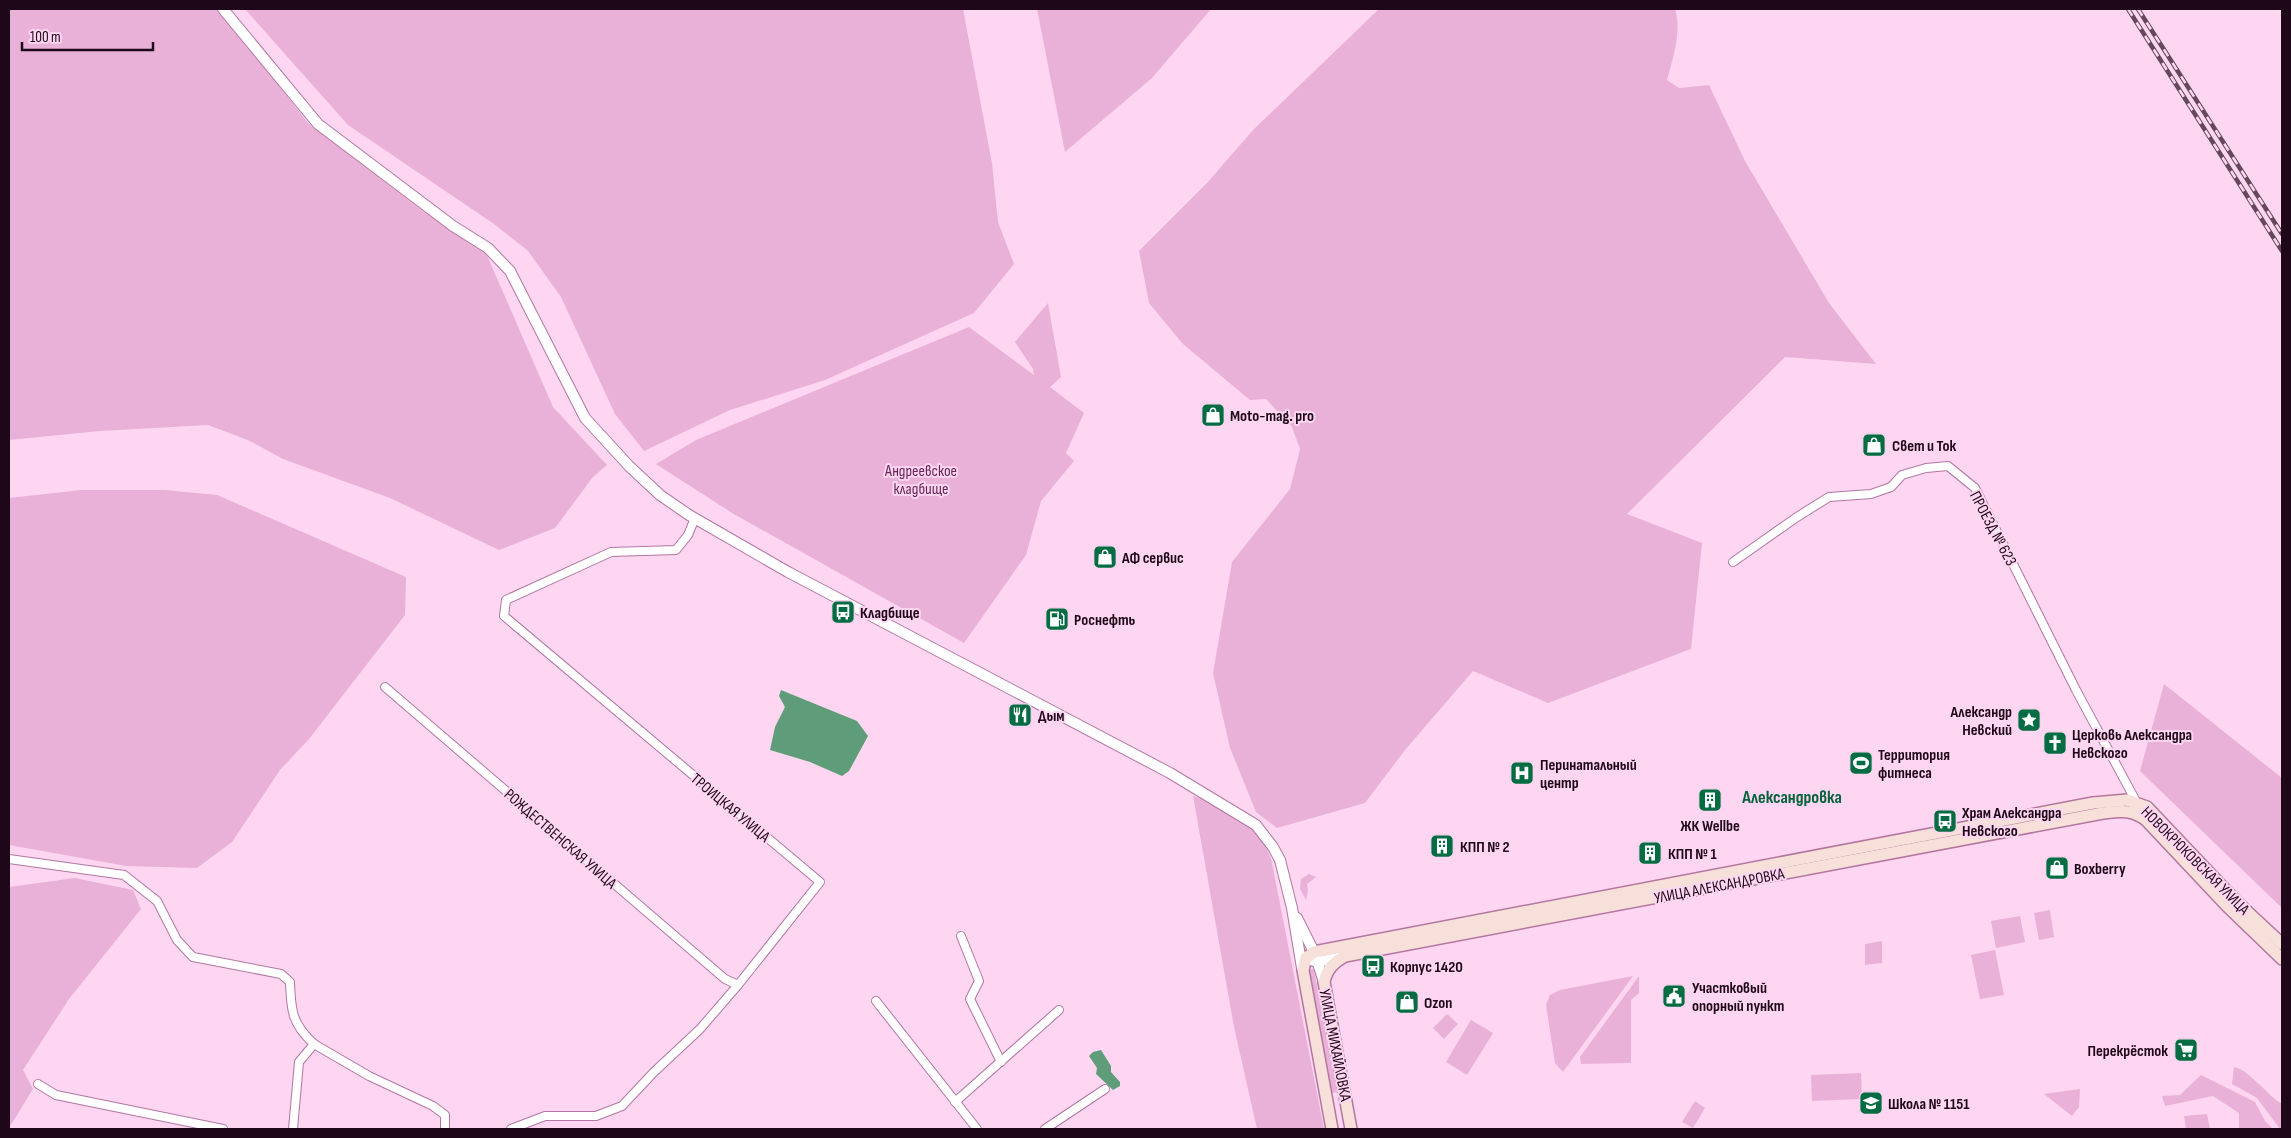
<svg xmlns="http://www.w3.org/2000/svg" width="2291" height="1138" font-family="'Sofia Sans Condensed',sans-serif">
<style>
.green{fill:#eab1d8}
.water{fill:#5f9d7a}
.lines{fill:none;stroke-linecap:round;stroke-linejoin:round}
.minor-casing{stroke:#b376a1;stroke-width:10}
.tertiary-casing{stroke:#b376a1;stroke-width:12}
.secondary-casing{stroke:#b376a1;stroke-width:14}
.minor{stroke:#fff;stroke-width:8}
.tertiary{stroke:#fff;stroke-width:10}
.secondary{stroke:#f7e0d9;stroke-width:11}
.rail-casing{stroke:#64485c;stroke-width:4.5}
.rail{stroke:#fed6f1;stroke-width:2.5;stroke-dasharray:8;stroke-linecap:butt}
.labels{text-anchor:middle;stroke-width:4;stroke-linejoin:round;paint-order:stroke}
.poi-label{font-size:16px;font-weight:bold;fill:#1d0718;stroke:#fed6f1;text-anchor:start}
.park-label{font-size:16px;fill:#672657;stroke:#fed6f1}
.street-label{font-size:16px;fill:#1d0718;stroke:#fed6f1}
.neighbourhood-label{font-size:18px;font-weight:bold;fill:#04613b;stroke:#fed6f1}
</style>
<rect width="100%" height="100%" fill="#fed6f1"/>
<g class="green">
<path d="M9,9H219L308,123L424,212L486,253L553,407L607,465L593,477L555,528L499,550L390,498L283,459L250,441L208,425L100,431L9,440Z"/>
<path d="M245,9H963L992,163L998,222L1014,264L974,313L825,380L730,410L644,451L615,414L561,297L528,251L494,224L348,125Z"/>
<path d="M1037,9H1211L1152,78L1065,152Z"/>
<path d="M1379,9H1675C1682,31 1673,58 1667,80L1679,88L1709,85L1745,161L1829,303L1876,364L1785,357L1627,514L1702,543L1691,649L1548,703L1473,671L1405,750L1365,803L1277,828L1256,812L1230,748L1213,673L1232,562L1290,489L1300,449L1292,427L1266,399L1250,400L1183,344L1149,303L1139,251L1207,183L1253,130Z"/>
<path d="M1048,303L1061,377L1050,387L1084,413L1066,453L1074,461L1041,501L1026,555L964,643L732,513L656,464L696,440L969,327L1034,375L1033,369L1015,342Z"/>
<path d="M81,490H165L217,495L406,577L405,615L309,739L280,770L232,842L197,868L126,866L9,845V498Z"/>
<path d="M2164,684L2282,778V908L2140,771Z"/>
<path d="M1193,796C1211,800 1244,819 1257,834C1263,841 1267,850 1271,858L1324,1129H1257L1234,1027Z"/>
<path d="M1309,874L1316,877L1307,884L1308,891L1306,900L1300,889L1301,879Z"/>
<path d="M75,878L133,890L141,909L69,999L23,1070L33,1089L9,1128V887Z"/>
<path d="M2050,910L2054,937L2039,940L2034,913Z"/>
<path d="M2020,916L2025,942L1996,948L1991,921Z"/>
<path d="M1882,941V963L1865,965V944Z"/>
<path d="M1995,950L2004,995L1980,999L1971,955Z"/>
<path d="M1312,969L1314,970L1337,1092L1332,1093L1309,971Z"/>
<path d="M1633,976L1563,1072L1555,1063L1546,1005L1550,995L1560,990Z"/>
<path d="M1639,976V993L1631,1000V1063L1581,1064L1580,1057Z"/>
<path d="M1447,1014L1458,1024L1444,1039L1433,1028Z"/>
<path d="M1471,1020L1493,1033L1467,1075L1446,1062Z"/>
<path d="M2234,1067C2248,1069 2267,1095 2282,1104V1129H2280L2257,1098L2232,1084Z"/>
<path d="M1861,1073L1862,1099L1812,1101L1811,1075Z"/>
<path d="M2201,1075L2255,1102L2265,1121L2273,1129H2239V1113L2213,1096L2165,1106L2162,1096L2180,1095Z"/>
<path d="M2080,1089L2079,1107L2072,1116L2044,1094Z"/>
<path d="M1695,1101L1705,1108L1693,1128L1682,1122Z"/>
<path d="M2207,1114L2210,1129H2186L2184,1116Z"/>
</g>
<g class="water">
<path d="M781,690L857,721L868,736L849,771L842,776L810,762L770,750L775,727L785,707L779,696Z"/>
<path d="M1101,1050L1111,1066V1072L1120,1082V1086L1113,1090L1096,1074L1097,1068L1089,1056L1093,1052Z"/>
</g>
<g class="lines">
<g class="minor-casing">
<g id="minor">
<path d="M1733,562L1797,517L1829,497L1871,494L1891,487L1902,475L1926,468L1948,466L1975,488L2076,690L2138,805"/>
<path d="M385,687L725,979L738,985"/>
<path d="M9,859L124,875L157,901L177,940L193,957L281,974L290,982C291,1011 292,1024 314,1044L369,1076L433,1106L445,1115V1129"/>
<path d="M961,936L979,981L970,999L1001,1062"/>
<path d="M876,1001L977,1129"/>
<path d="M38,1084L56,1095L223,1129"/>
<path d="M955,1102L1059,1010"/>
<path d="M293,1129L299,1062L314,1044"/>
<path d="M511,1129L545,1116H596L622,1106L654,1072L700,1029L738,985L820,882L504,616L506,600L611,552L676,550L688,535L695,518"/>
<path d="M1045,1129L1105,1089"/>
</g>
</g>
<g class="tertiary-casing">
<g id="tertiary">
<path d="M223,9L318,124L453,226L488,248L510,271L585,418L629,466L660,495L689,515L788,572L1170,773L1256,825L1273,847L1280,860L1292,908L1302,968"/>
<path d="M1297,918L1314,952L1324,982"/>
<path d="M1311,960L1317,962L1343,957"/>
</g>
</g>
<g class="secondary-casing">
<g id="secondary">
<path d="M1332,1129L1303,970L1306,958L1314,952L2093,803L2127,800L2147,807L2237,902L2282,944"/>
<path d="M1351,1129L1324,982C1327,969 1333,963 1345,956L2103,813C2120,811 2132,809 2146,820L2227,906L2282,959"/>
</g>
</g>
<use href="#minor" class="minor"/>
<use href="#tertiary" class="tertiary"/>
<use href="#secondary" class="secondary"/>
<g class="rail-casing">
<g id="rail">
<path d="M2128,9L2282,251"/>
<path d="M2138,9L2282,234"/>
</g>
</g>
<use href="#rail" class="rail"/>
</g>
<defs>
<g id="shop-square" transform="scale(1.25)"><rect x="-9" y="-9" width="18" height="18" rx="4" fill="#036c42" stroke="#fed6f1"/><path d="M-5-2.5h2.3a2.7 3.5 0 0 1 5.4 0H5L5.5 6h-11ZM-1.5-2.5h3a1.5 2.3 0 0 0-3 0Z" fill="#fff"/></g>
<g id="bus-square" transform="scale(1.25)"><rect x="-9" y="-9" width="18" height="18" rx="4" fill="#036c42" stroke="#fed6f1"/><path d="M-5-6H5V4H4V6H2V4H-2V6H-4V4H-5ZM-3.5-4V0h7V-4ZM-3.5 1.2v1.5H-2V1.2ZM2 1.2v1.5H3.5V1.2Z" fill="#fff"/></g>
<g id="fuel-square" transform="scale(1.25)"><rect x="-9" y="-9" width="18" height="18" rx="4" fill="#036c42" stroke="#fed6f1"/><path d="M-5.5-6h7V0h2V4h1.3V-2.5L3-4.5l.8-.8L6-3V5H2.5V1h-1V6h-7ZM-4.2-4.7v3.2H.2V-4.7Z" fill="#fff"/></g>
<g id="restaurant-square" transform="scale(1.25)"><rect x="-9" y="-9" width="18" height="18" rx="4" fill="#036c42" stroke="#fed6f1"/><path d="M-5-6h1v4h1v-4h1v4h1v-4h1v5L-1.5 .5V6h-2V.5L-5-1ZM5-6V6H3V1.5H1.5Q1.5-4 5-6Z" fill="#fff"/></g>
<g id="sight-square" transform="scale(1.25)"><rect x="-9" y="-9" width="18" height="18" rx="4" fill="#036c42" stroke="#fed6f1"/><path d="M0-6L1.8-2.2L6-1.7L2.9 1.2L3.7 5.4L0 3.3L-3.7 5.4L-2.9 1.2L-6-1.7L-1.8-2.2Z" fill="#fff"/></g>
<g id="church-square" transform="scale(1.25)"><rect x="-9" y="-9" width="18" height="18" rx="4" fill="#036c42" stroke="#fed6f1"/><path d="M-1.2-6h2.4v3.5h3.3v2.4h-3.3V6h-2.4V-.1h-3.3v-2.4h3.3Z" fill="#fff"/></g>
<g id="stadium-square" transform="scale(1.25)"><rect x="-9" y="-9" width="18" height="18" rx="4" fill="#036c42" stroke="#fed6f1"/><path d="M0-5a6.5 5 0 1 0 0 10a6.5 5 0 1 0 0-10ZM-3.5-1.8h7v3.6h-7Z" fill="#fff"/></g>
<g id="hospital-square" transform="scale(1.25)"><rect x="-9" y="-9" width="18" height="18" rx="4" fill="#036c42" stroke="#fed6f1"/><path d="M-5-5h3v3.5h4V-5h3V5h-3V1.5h-4V5h-3Z" fill="#fff"/></g>
<g id="building-square" transform="scale(1.25)"><rect x="-9" y="-9" width="18" height="18" rx="4" fill="#036c42" stroke="#fed6f1"/><path d="M-4-6H4V6H1V3H-1V6H-4ZM-2.5-4.3h1.7v1.8h-1.7ZM.8-4.3h1.7v1.8H.8ZM-2.5-1h1.7V.8h-1.7ZM.8-1h1.7V.8H.8Z" fill="#fff"/></g>
<g id="civic-square" transform="scale(1.25)"><rect x="-9" y="-9" width="18" height="18" rx="4" fill="#036c42" stroke="#fed6f1"/><path d="M-.6-6.5H3V-4.5H.6V-3L4-1V1h2V6H-6V1h2V-1L-.6-3ZM-1.2 2.5V6h2.4V2.5Z" fill="#fff"/></g>
<g id="supermarket-square" transform="scale(1.25)"><rect x="-9" y="-9" width="18" height="18" rx="4" fill="#036c42" stroke="#fed6f1"/><path d="M-6-5.5h2.5l.6 2H6L4.5 2H-2.5L-4.4-4H-6ZM-1.5 3.2a1.3 1.3 0 1 0 .1 0ZM3 3.2a1.3 1.3 0 1 0 .1 0Z" fill="#fff"/></g>
<g id="school-square" transform="scale(1.25)"><rect x="-9" y="-9" width="18" height="18" rx="4" fill="#036c42" stroke="#fed6f1"/><path d="M0-5L7-2L0 1L-7-2ZM-4 1L0 2.5L4 1V4Q0 6-4 4Z" fill="#fff"/></g>
</defs>
<g fill-rule="evenodd">
<use href="#shop-square" x="1213" y="415"/>
<use href="#shop-square" x="1874" y="445"/>
<use href="#shop-square" x="1105" y="557"/>
<use href="#bus-square" x="843" y="612"/>
<use href="#fuel-square" x="1057" y="619"/>
<use href="#restaurant-square" x="1020" y="715"/>
<use href="#sight-square" x="2029" y="720"/>
<use href="#church-square" x="2055" y="743"/>
<use href="#stadium-square" x="1861" y="763"/>
<use href="#hospital-square" x="1522" y="773"/>
<use href="#building-square" x="1710" y="800"/>
<use href="#bus-square" x="1945" y="821"/>
<use href="#building-square" x="1442" y="846"/>
<use href="#building-square" x="1650" y="853"/>
<use href="#shop-square" x="2057" y="868"/>
<use href="#bus-square" x="1373" y="966"/>
<use href="#civic-square" x="1674" y="996"/>
<use href="#shop-square" x="1407" y="1002"/>
<use href="#supermarket-square" x="2186" y="1050"/>
<use href="#school-square" x="1871" y="1103"/>
</g>
<g class="labels">
<g class="poi-label">
<text x="1230" y="421">Moto-mag. pro</text>
<text x="1892" y="451">Свет и Ток</text>
<text x="1122" y="563">АФ сервис</text>
<text x="860" y="618">Кладбище</text>
<text x="1074" y="625">Роснефть</text>
<text x="2012" y="717" text-anchor="end">Александр<tspan x="2012" dy="18">Невский</tspan></text>
<text x="1038" y="721">Дым</text>
<text x="2072" y="740">Церковь Александра<tspan x="2072" dy="18">Невского</tspan></text>
<text x="1878" y="760">Территория<tspan x="1878" dy="18">фитнеса</tspan></text>
<text x="1540" y="770">Перинатальный<tspan x="1540" dy="18">центр</tspan></text>
<text x="1962" y="818">Храм Александра<tspan x="1962" dy="18">Невского</tspan></text>
<text x="1710" y="831" text-anchor="middle">ЖК Wellbe</text>
<text x="1460" y="852">КПП № 2</text>
<text x="1668" y="859">КПП № 1</text>
<text x="2074" y="874">Boxberry</text>
<text x="1390" y="972">Корпус 1420</text>
<text x="1692" y="993">Участковый<tspan x="1692" dy="18">опорный пункт</tspan></text>
<text x="1424" y="1008">Ozon</text>
<text x="2168" y="1056" text-anchor="end">Перекрёсток</text>
<text x="1888" y="1109">Школа № 1151</text>
</g>
<g class="park-label">
<text x="921" y="476">Андреевское<tspan x="921" dy="18">кладбище</tspan></text>
</g>
<g class="street-label">
<text transform="translate(1994 528) rotate(62)" y="6">ПРОЕЗД № 623</text>
<text transform="translate(731 807) rotate(40)" y="6">ТРОИЦКАЯ УЛИЦА</text>
<text transform="translate(561 838) rotate(41)" y="6">РОЖДЕСТВЕНСКАЯ УЛИЦА</text>
<text transform="translate(2196 860) rotate(45)" y="6">НОВОКРЮКОВСКАЯ УЛИЦА</text>
<text transform="translate(1719 885) rotate(-11)" y="6">УЛИЦА АЛЕКСАНДРОВКА</text>
<text transform="translate(1336 1045) rotate(79)" y="6">УЛИЦА МИХАЙЛОВКА</text>
</g>
<g class="neighbourhood-label">
<text x="1792" y="803">Александровка</text>
</g>
</g>
<rect width="2291" height="1138" fill="none" stroke="#1d0718" stroke-width="20"/>
<path d="M22 42v8h131v-8" fill="none" stroke="#1d0718" stroke-width="2.5"/>
<text x="30" y="42" font-size="15" fill="#1d0718" stroke="#fed6f1" stroke-width="4" paint-order="stroke">100 m</text>
</svg>
